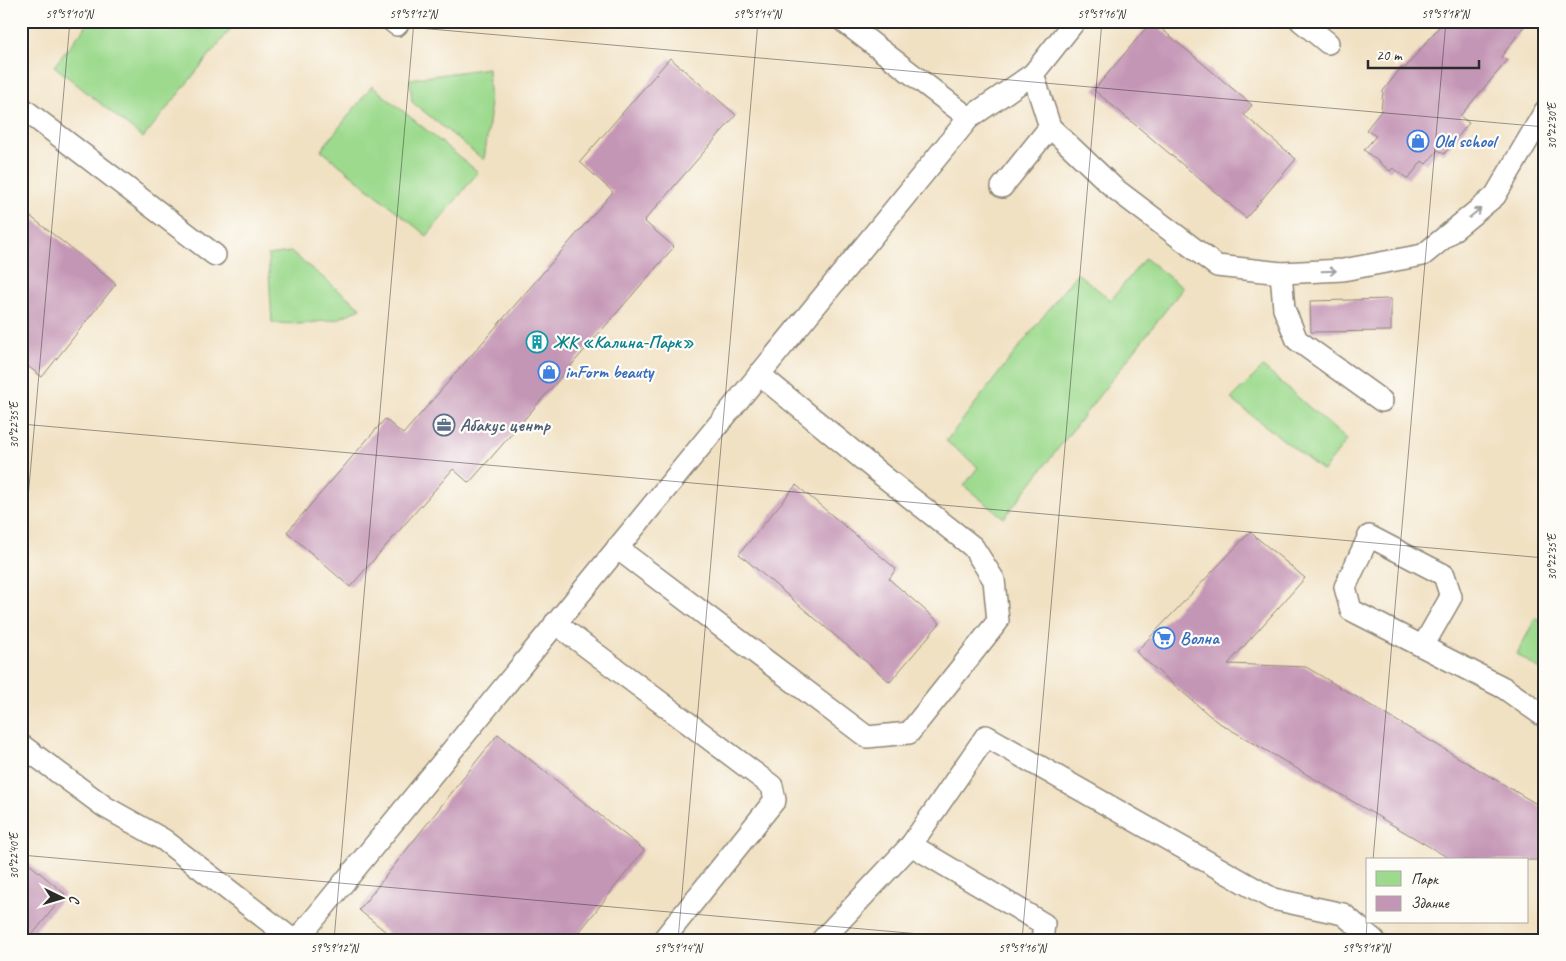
<svg xmlns="http://www.w3.org/2000/svg" width="1566" height="961" font-family="Caveat,sans-serif">
<style>
.green{fill:#9dda8e;stroke:#64825c}
.building{fill:#c496b6}
.lines{fill:none;stroke-linecap:round;stroke-linejoin:round}
.service-casing{stroke:#8e8677;stroke-width:24}
.service{stroke:#fff;stroke-width:21}
.oneway{stroke:#a0a0a0}
.ticks{fill:none;stroke:#2b2b2b;stroke-width:1;stroke-opacity:0.45}
.labels{text-anchor:middle;stroke-width:4.5;stroke-linejoin:round;paint-order:stroke}
.shop-label{font-size:18px;font-weight:bold;fill:#366cbe;stroke:#fdfcf7;text-anchor:start}
.culture-label{font-size:18px;font-weight:bold;fill:#0d838f;stroke:#fdfcf7;text-anchor:start}
.service-label{font-size:18px;font-weight:bold;fill:#4e5e75;stroke:#fdfcf7;text-anchor:start}
.neatline{fill:none;stroke:#2b2b2b;stroke-width:2}
.ticks-label{font-size:12px;text-anchor:middle;fill:#2b2b2b}
</style>
<rect width="100%" height="100%" fill="#fdfcf7"/>
<filter id="ink" filterUnits="userSpaceOnUse"><feTurbulence type="fractalNoise" baseFrequency=".02" numOctaves="2"/><feDisplacementMap in="SourceGraphic" scale="10" xChannelSelector="R" yChannelSelector="G"/><feConvolveMatrix kernelMatrix="1 2 1 2 8 2 1 2 1" color-interpolation-filters="sRGB"/></filter>
<filter id="wash" filterUnits="userSpaceOnUse"><feTurbulence type="fractalNoise" baseFrequency=".0096" numOctaves="4" result="noise"/><feDisplacementMap in="SourceGraphic" scale="20" xChannelSelector="R" yChannelSelector="G"/><feGaussianBlur stdDeviation="1.12" result="paint"/><feColorMatrix in="noise" values="0 0 0 0 0 0 0 0 0 0 0 0 0 0 0 0 0 1.4 0 .05"/><feComposite in="paint" operator="in"/></filter>
<g filter="url(#wash)">
<rect width="100%" height="100%" fill="#f1e1c3"/>
<g class="green">
<path d="M90,21H237L143,138L54,66Z"/>
<path d="M488,68L490,116L484,160L412,102L410,79Z"/>
<path d="M372,86L478,172L427,236L321,150Z"/>
<path d="M291,252L361,308L338,319L302,324L272,323L268,255Z"/>
<path d="M1145,258L1183,288L1004,518L964,486L978,467L946,441L1077,273L1111,300Z"/>
<path d="M1263,367L1347,440L1323,471L1231,399Z"/>
<path d="M1536,617L1545,627V673L1517,654Z"/>
</g>
<g id="blocks">
<g class="building">
<path d="M1152,21L1252,105L1244,115L1296,159L1246,218L1094,90Z"/>
<path d="M1444,21H1528L1501,57L1507,61L1460,116L1469,123L1444,154L1438,150L1426,164L1422,161L1408,179L1393,168L1390,171L1364,150L1376,136L1366,130L1381,111L1383,91L1401,68H1405Z"/>
<path d="M670,58L736,115L644,221L674,247L469,483L453,469L350,587L287,532L385,419L403,434L613,192L580,162Z"/>
<path d="M21,209L116,284L42,377L21,361Z"/>
<path d="M1391,299V331L1311,332L1310,301Z"/>
<path d="M796,485L896,569L889,579L940,623L890,682L739,554Z"/>
<path d="M1250,532L1305,578L1228,664L1306,667L1545,809V860H1452L1216,721L1136,652Z"/>
<path d="M498,734L644,850L573,940H396L359,910Z"/>
<path d="M21,857L65,894L28,940H21Z"/>
</g>
</g>
</g>
<g filter="url(#ink)">
<use href="#blocks" fill-opacity="0" stroke="#8e8677" stroke-width="1"/>
<g class="lines">
<g class="service-casing">
<g id="service">
<path d="M392,21L397,25L400,21"/>
<path d="M843,21L969,118"/>
<path d="M1301,21L1328,43"/>
<path d="M1033,74L1050,127L1114,188L1217,266L1281,273L1343,270L1423,255L1495,196L1545,111"/>
<path d="M21,107L215,255"/>
<path d="M1002,187L1050,127"/>
<path d="M1281,273L1284,309L1297,340L1382,401"/>
<path d="M617,548L867,737L909,733L998,621L994,580L973,547L883,476L759,374"/>
<path d="M555,623L772,786L775,800L663,940"/>
<path d="M1423,646L1451,597L1444,575L1369,536L1345,587L1351,610L1504,688L1545,717"/>
<path d="M21,745L105,807L164,840L293,940"/>
<path d="M911,845L1044,924L1042,940"/>
<path d="M297,940L969,118L1033,74L1075,21"/>
<path d="M822,940L911,845L986,736L1273,899L1343,914L1374,940"/>
</g>
</g>
<use href="#service" class="service"/>
</g>
<defs><path id="oneway-shaft" d="M-6 0H5M1.5-3L5.5 0L1.5 3" fill="none" stroke-width="1.6" stroke-linecap="round" stroke-linejoin="round" transform="scale(1.25)"/></defs>
<g class="oneway">
<use href="#oneway-shaft" transform="translate(1475 213) rotate(-39)"/>
<use href="#oneway-shaft" transform="translate(1329 271) rotate(-2)"/>
</g>
</g>
<path class="ticks" d="M339,21L1545,127M21,424L1545,558M21,578L70,21M21,855L988,940M1373,860L1446,21M334,940L414,21M678,940L758,21M1022,940L1102,21M1366,940L1367,920"/>
<defs>
<g id="shop-ring" transform="scale(1.125)"><circle r="9.5" fill="#fdfcf7" stroke="#3f7fe0" stroke-width="1.5"/><path d="M-5-2.5h2.3a2.7 3.5 0 0 1 5.4 0H5L5.5 6h-11ZM-1.5-2.5h3a1.5 2.3 0 0 0-3 0Z" fill="#3f7fe0"/></g>
<g id="building-ring" transform="scale(1.125)"><circle r="9.5" fill="#fdfcf7" stroke="#0f9aa8" stroke-width="1.5"/><path d="M-4-6H4V6H1V3H-1V6H-4ZM-2.5-4.3h1.7v1.8h-1.7ZM.8-4.3h1.7v1.8H.8ZM-2.5-1h1.7V.8h-1.7ZM.8-1h1.7V.8H.8Z" fill="#0f9aa8"/></g>
<g id="office-ring" transform="scale(1.125)"><circle r="9.5" fill="#fdfcf7" stroke="#5c6f8a" stroke-width="1.5"/><path d="M-6-3h4V-5.5h4V-3h4V5H-6ZM-1-4.5V-3h2v-1.5ZM-6 0V1H6V0Z" fill="#5c6f8a"/></g>
<g id="supermarket-ring" transform="scale(1.125)"><circle r="9.5" fill="#fdfcf7" stroke="#3f7fe0" stroke-width="1.5"/><path d="M-6-5.5h2.5l.6 2H6L4.5 2H-2.5L-4.4-4H-6ZM-1.5 3.2a1.3 1.3 0 1 0 .1 0ZM3 3.2a1.3 1.3 0 1 0 .1 0Z" fill="#3f7fe0"/></g>
</defs>
<g fill-rule="evenodd">
<use href="#shop-ring" x="1418" y="141"/>
<use href="#building-ring" x="537" y="342"/>
<use href="#shop-ring" x="549" y="372"/>
<use href="#office-ring" x="444" y="425"/>
<use href="#supermarket-ring" x="1164" y="638"/>
</g>
<g class="labels">
<g class="shop-label">
<text x="1434" y="147">Old school</text>
<text x="565" y="378">inForm beauty</text>
<text x="1180" y="644">Волна</text>
</g>
<g class="culture-label">
<text x="553" y="348">ЖК «Калина-Парк»</text>
</g>
<g class="service-label">
<text x="460" y="431">Абакус центр</text>
</g>
</g>
<rect width="1566" height="961" fill="none" stroke="#fdfcf7" stroke-width="55"/>
<rect x="1366" y="858" width="162" height="65" fill="#fdfcf7" stroke="#a9a8a5"/>
<rect x="1376" y="871" width="25" height="15" fill="#9dda8e" stroke="#a9a8a5"/>
<text x="1411" y="884" font-size="15" fill="#2b2b2b">Парк</text>
<rect x="1376" y="896" width="25" height="15" fill="#c496b6" stroke="#a9a8a5"/>
<text x="1411" y="908" font-size="15" fill="#2b2b2b">Здание</text>
<g transform="translate(62 898) rotate(95)" stroke="#fdfcf7" stroke-width="4" paint-order="stroke">
<path d="M0-4L9 19L0 12L-9 19Z" fill="#2b2b2b"/>
<text y="-8" font-size="14" font-weight="bold" text-anchor="middle" fill="#2b2b2b">С</text>
</g>
<path d="M1368 60v8h111v-8" fill="none" stroke="#2b2b2b" stroke-width="2.5"/>
<text x="1376" y="60" font-size="15" fill="#2b2b2b" stroke="#fdfcf7" stroke-width="4" paint-order="stroke">20 m</text>
<rect x="28" y="28" width="1510" height="906" class="neatline"/>
<g class="ticks-label">
<text x="69" y="18">59°59'10"N</text>
<text x="413" y="18">59°59'12"N</text>
<text x="757" y="18">59°59'14"N</text>
<text x="1101" y="18">59°59'16"N</text>
<text x="1445" y="18">59°59'18"N</text>
<text transform="translate(1552 126) rotate(-90)" y="4">30°22'30"E</text>
<text transform="translate(14 425) rotate(-90)" y="4">30°22'35"E</text>
<text transform="translate(1552 557) rotate(-90)" y="4">30°22'35"E</text>
<text transform="translate(14 856) rotate(-90)" y="4">30°22'40"E</text>
<text x="334" y="952">59°59'12"N</text>
<text x="678" y="952">59°59'14"N</text>
<text x="1022" y="952">59°59'16"N</text>
<text x="1366" y="952">59°59'18"N</text>
</g>
</svg>
